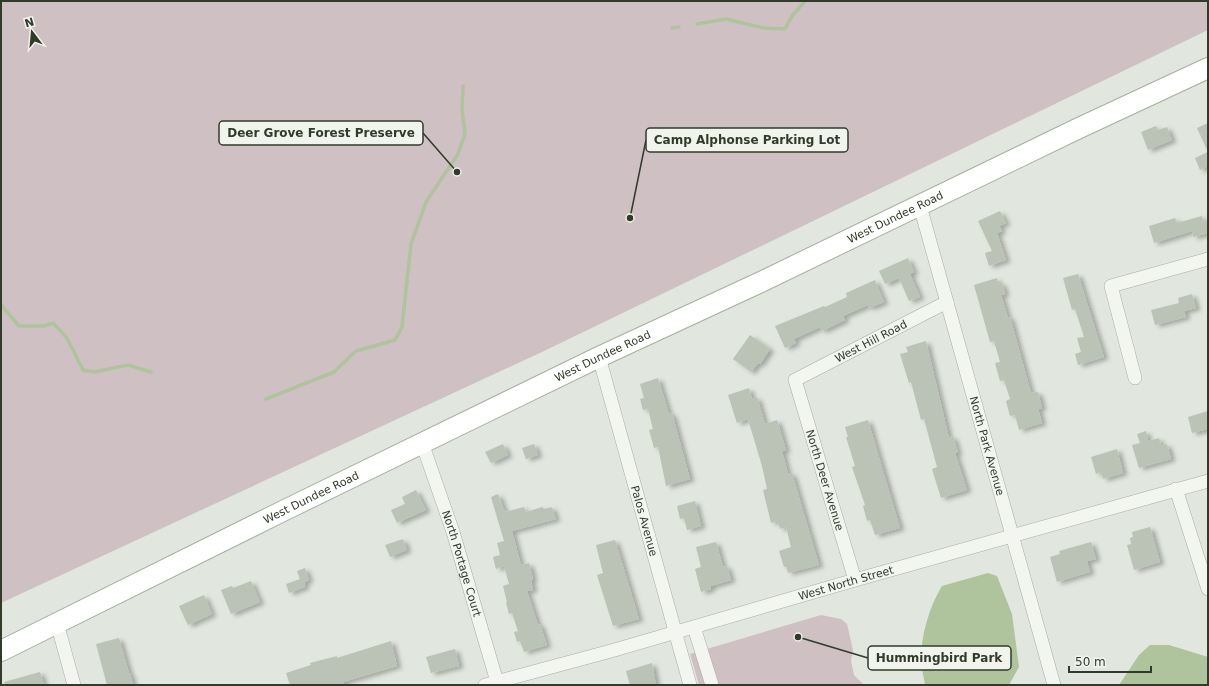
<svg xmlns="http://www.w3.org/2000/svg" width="1209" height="686" font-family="'DejaVu Sans',sans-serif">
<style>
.green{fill:#cfc0c4}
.water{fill:#afc39c}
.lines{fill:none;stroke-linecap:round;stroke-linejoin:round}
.stream{stroke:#afc39c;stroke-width:3.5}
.building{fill:#bbc2b6;filter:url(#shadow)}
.street-casing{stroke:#a8afa4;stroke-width:14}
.primary-casing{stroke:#a6b09e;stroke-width:22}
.street{stroke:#f2f5f0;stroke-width:13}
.primary{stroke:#fff;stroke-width:20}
.labels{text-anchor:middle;stroke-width:4;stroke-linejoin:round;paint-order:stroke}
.street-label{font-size:11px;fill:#303b29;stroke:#f0f4ed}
.leader{fill:none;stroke:#303b29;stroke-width:1.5}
.callout-dot{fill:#303b29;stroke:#f0f4ed;stroke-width:1.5}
.callout{fill:#f0f4ed;stroke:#303b29;stroke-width:1.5}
.callout-label{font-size:12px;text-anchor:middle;font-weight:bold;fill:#303b29}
</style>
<defs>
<filter id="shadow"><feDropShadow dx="4.5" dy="2.5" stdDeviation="2" flood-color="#0004"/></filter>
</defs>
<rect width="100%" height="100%" fill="#e1e6de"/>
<g class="green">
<path d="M1,1H1208V30L542,352L1,603Z"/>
<path d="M821,615L841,619L847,624L853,650L851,661L854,675L864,685H699L690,654Z"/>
</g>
<g class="water">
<path d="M988,573L997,576L1012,614L1019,667L1009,685H925C924,677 921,668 921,660C921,636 929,607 942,586Z"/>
<path d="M1150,645H1169L1208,657V685H1119L1139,655Z"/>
</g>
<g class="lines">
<g class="stream">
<path d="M697,24L726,19L764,28L785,29L792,16L805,1"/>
<path d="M672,28L679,27"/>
<path d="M1,305L19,326H44L53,323L67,338L83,370L94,372L128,365L151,372"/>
<path d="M266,399L334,372L356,351L395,340L402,327L411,244L426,202L458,154L465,134L462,108L463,86"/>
</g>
</g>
<g class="building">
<path d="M1208,123V152L1197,128Z"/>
<path d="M1156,126L1158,130L1167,127L1172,140L1148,150L1141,132Z"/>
<path d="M1208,152V166L1200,170L1195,158Z"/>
<path d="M1000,211L1006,223L999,226L1002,231L997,233L1006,260L989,266L985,253L992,251L978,221Z"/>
<path d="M1202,216L1203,222L1208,221V233L1193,237L1192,231L1154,243L1149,226L1175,218L1177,223Z"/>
<path d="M908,258L914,272L910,274L920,297L909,301L899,278L885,284L879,271Z"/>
<path d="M1078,274L1104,357L1078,365L1075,354L1081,352L1077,338L1084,337L1075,309L1072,310L1063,278Z"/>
<path d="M997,278L998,284L1002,283L1005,294L1001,295L1008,318L1010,317L1031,393L1038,392L1042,408L1038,409L1042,423L1019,430L1015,415L1010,416L1006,401L1010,399L1004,380L1000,381L995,363L1000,362L994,341L990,342L974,285Z"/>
<path d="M875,280L884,302L869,308L868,305L843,316L845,320L822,331L820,327L794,339L796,343L785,348L775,326L824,306L825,307L847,297L846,293Z"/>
<path d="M1192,294L1196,308L1184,311L1186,317L1155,325L1151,310L1179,303L1178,298Z"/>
<path d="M750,335L770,349L760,364L758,363L751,372L733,359Z"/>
<path d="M926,341L949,438L953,436L958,453H955L967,490L941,498L932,469L937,467L924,419L921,420L911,382L909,383L900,354L908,352L906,347Z"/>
<path d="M658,378L669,414L672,413L690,479L666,486L658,447L654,448L649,430L653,429L648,409L643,410L640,399L644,398L640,384Z"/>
<path d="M749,388L752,399L757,397L765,424L777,420L786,450L782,451L788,474L792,473L819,565L788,573L786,566L784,567L779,551L791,547L786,527L780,529L778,521L771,523L763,490L767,489L762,466L748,419L737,423L728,395Z"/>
<path d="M1208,411V429L1192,433L1188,417Z"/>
<path d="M868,420L900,528L875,535L870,520L867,521L863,506L865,505L852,467L855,466L846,437H848L845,427Z"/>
<path d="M1146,431L1148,441L1159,438L1161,446L1167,444L1171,459L1139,468L1132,445L1140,443L1137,434Z"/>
<path d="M503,444L508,455L491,463L485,452Z"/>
<path d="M534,444L538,455L526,459L522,448Z"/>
<path d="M1117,449L1123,473L1103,479L1101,472L1096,474L1091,457Z"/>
<path d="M416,490L426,510L397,523L391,510L405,504L402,497Z"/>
<path d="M498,494L505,512L524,507L526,512L542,507L544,509L552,507L556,519L512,531L521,565L529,563L533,579L531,580L533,590L527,591L538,625L540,624L547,645L524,652L520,641L517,642L514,632L518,631L512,613L509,614L506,603L507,602L503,586L509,584L504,566L496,569L493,557L500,555L497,543L504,541L491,497Z"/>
<path d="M695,501L701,526L687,530L684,518L680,519L677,506Z"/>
<path d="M1150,527L1160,562L1134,570L1127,545L1131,544L1130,538L1133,537L1132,532Z"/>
<path d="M403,539L407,550L390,557L385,545Z"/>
<path d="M615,540L639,619L613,626L597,575L603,573L596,545Z"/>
<path d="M716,542L723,567L727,566L731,580L711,586V589L701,592L695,569L701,567L696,547Z"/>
<path d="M1091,542L1096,559L1087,561L1090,572L1057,582L1050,557L1060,554L1059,551Z"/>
<path d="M305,568L309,580L304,582L305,587L289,593L286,584L300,579L297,571Z"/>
<path d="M251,581L260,602L231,614L221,590L232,586L233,588Z"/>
<path d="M204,595L212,614L188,625L179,606Z"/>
<path d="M119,638L129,673H130L133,685H107L96,644Z"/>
<path d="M391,641L397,666L343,682L344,685H290L286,673L311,665L310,663L337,656V658Z"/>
<path d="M455,649L459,666L431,673L426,657Z"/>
<path d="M652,663L656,685H630L626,671Z"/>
<path d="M40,672L44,685H5L4,682Z"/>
</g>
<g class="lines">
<g class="street-casing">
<g id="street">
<path id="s1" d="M920,206L1054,685"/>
<path id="s2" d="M599,357L690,685"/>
<path d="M1135,378L1111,286L1208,259"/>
<path id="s3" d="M422,443L453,532L498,685"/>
<path d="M1176,489L1208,589"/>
<path id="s4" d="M855,580L795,380L947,302"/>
<path d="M57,623L74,685"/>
<path d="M694,627L712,685"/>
<path id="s5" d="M485,685L611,651L855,580L1208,481"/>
</g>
</g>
<g class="primary-casing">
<g id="primary">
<path id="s6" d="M1,651L287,509L599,357L763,281L1077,129L1208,68"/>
</g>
</g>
<use href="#street" class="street"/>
<use href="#primary" class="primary"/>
</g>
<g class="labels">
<g class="street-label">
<text dy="4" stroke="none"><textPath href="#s6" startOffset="994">West Dundee Road</textPath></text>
<text dy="4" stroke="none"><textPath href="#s4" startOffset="294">West Hill Road</textPath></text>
<text dy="4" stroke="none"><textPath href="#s6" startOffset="670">West Dundee Road</textPath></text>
<text dy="4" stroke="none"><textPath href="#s1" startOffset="249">North Park Avenue</textPath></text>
<text transform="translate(825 480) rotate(73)" y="4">North Deer Avenue</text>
<text dy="4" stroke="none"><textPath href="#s6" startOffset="346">West Dundee Road</textPath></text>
<text dy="4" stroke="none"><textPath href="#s2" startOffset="170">Palos Avenue</textPath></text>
<text dy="4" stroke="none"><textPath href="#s3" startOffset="127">North Portage Court</textPath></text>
<text dy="4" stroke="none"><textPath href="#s5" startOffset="375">West North Street</textPath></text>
</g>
</g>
<path class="leader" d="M457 172L423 133M630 218L646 140M798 637L868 658"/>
<g class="callout-dot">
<circle cx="457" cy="172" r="4"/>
<circle cx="630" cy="218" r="4"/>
<circle cx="798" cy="637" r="4"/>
</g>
<g class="callout">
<rect x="219" y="121" width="204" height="24" rx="4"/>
<rect x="646" y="128" width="202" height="24" rx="4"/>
<rect x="868" y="646" width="143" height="24" rx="4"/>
</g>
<g class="callout-label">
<text x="321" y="137">Deer Grove Forest Preserve</text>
<text x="747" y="144">Camp Alphonse Parking Lot</text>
<text x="939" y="662">Hummingbird Park</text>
</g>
<rect width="1209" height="686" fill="none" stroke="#303b29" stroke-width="4"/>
<g transform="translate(32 32) rotate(344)" stroke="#f0f4ed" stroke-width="3" paint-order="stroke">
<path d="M0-3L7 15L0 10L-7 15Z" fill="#303b29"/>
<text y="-6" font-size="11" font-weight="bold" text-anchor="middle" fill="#303b29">N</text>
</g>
<path d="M1069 666v6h82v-6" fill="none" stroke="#303b29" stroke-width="2"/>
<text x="1075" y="666" font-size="12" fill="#303b29" stroke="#f0f4ed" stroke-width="3" paint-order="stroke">50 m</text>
</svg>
